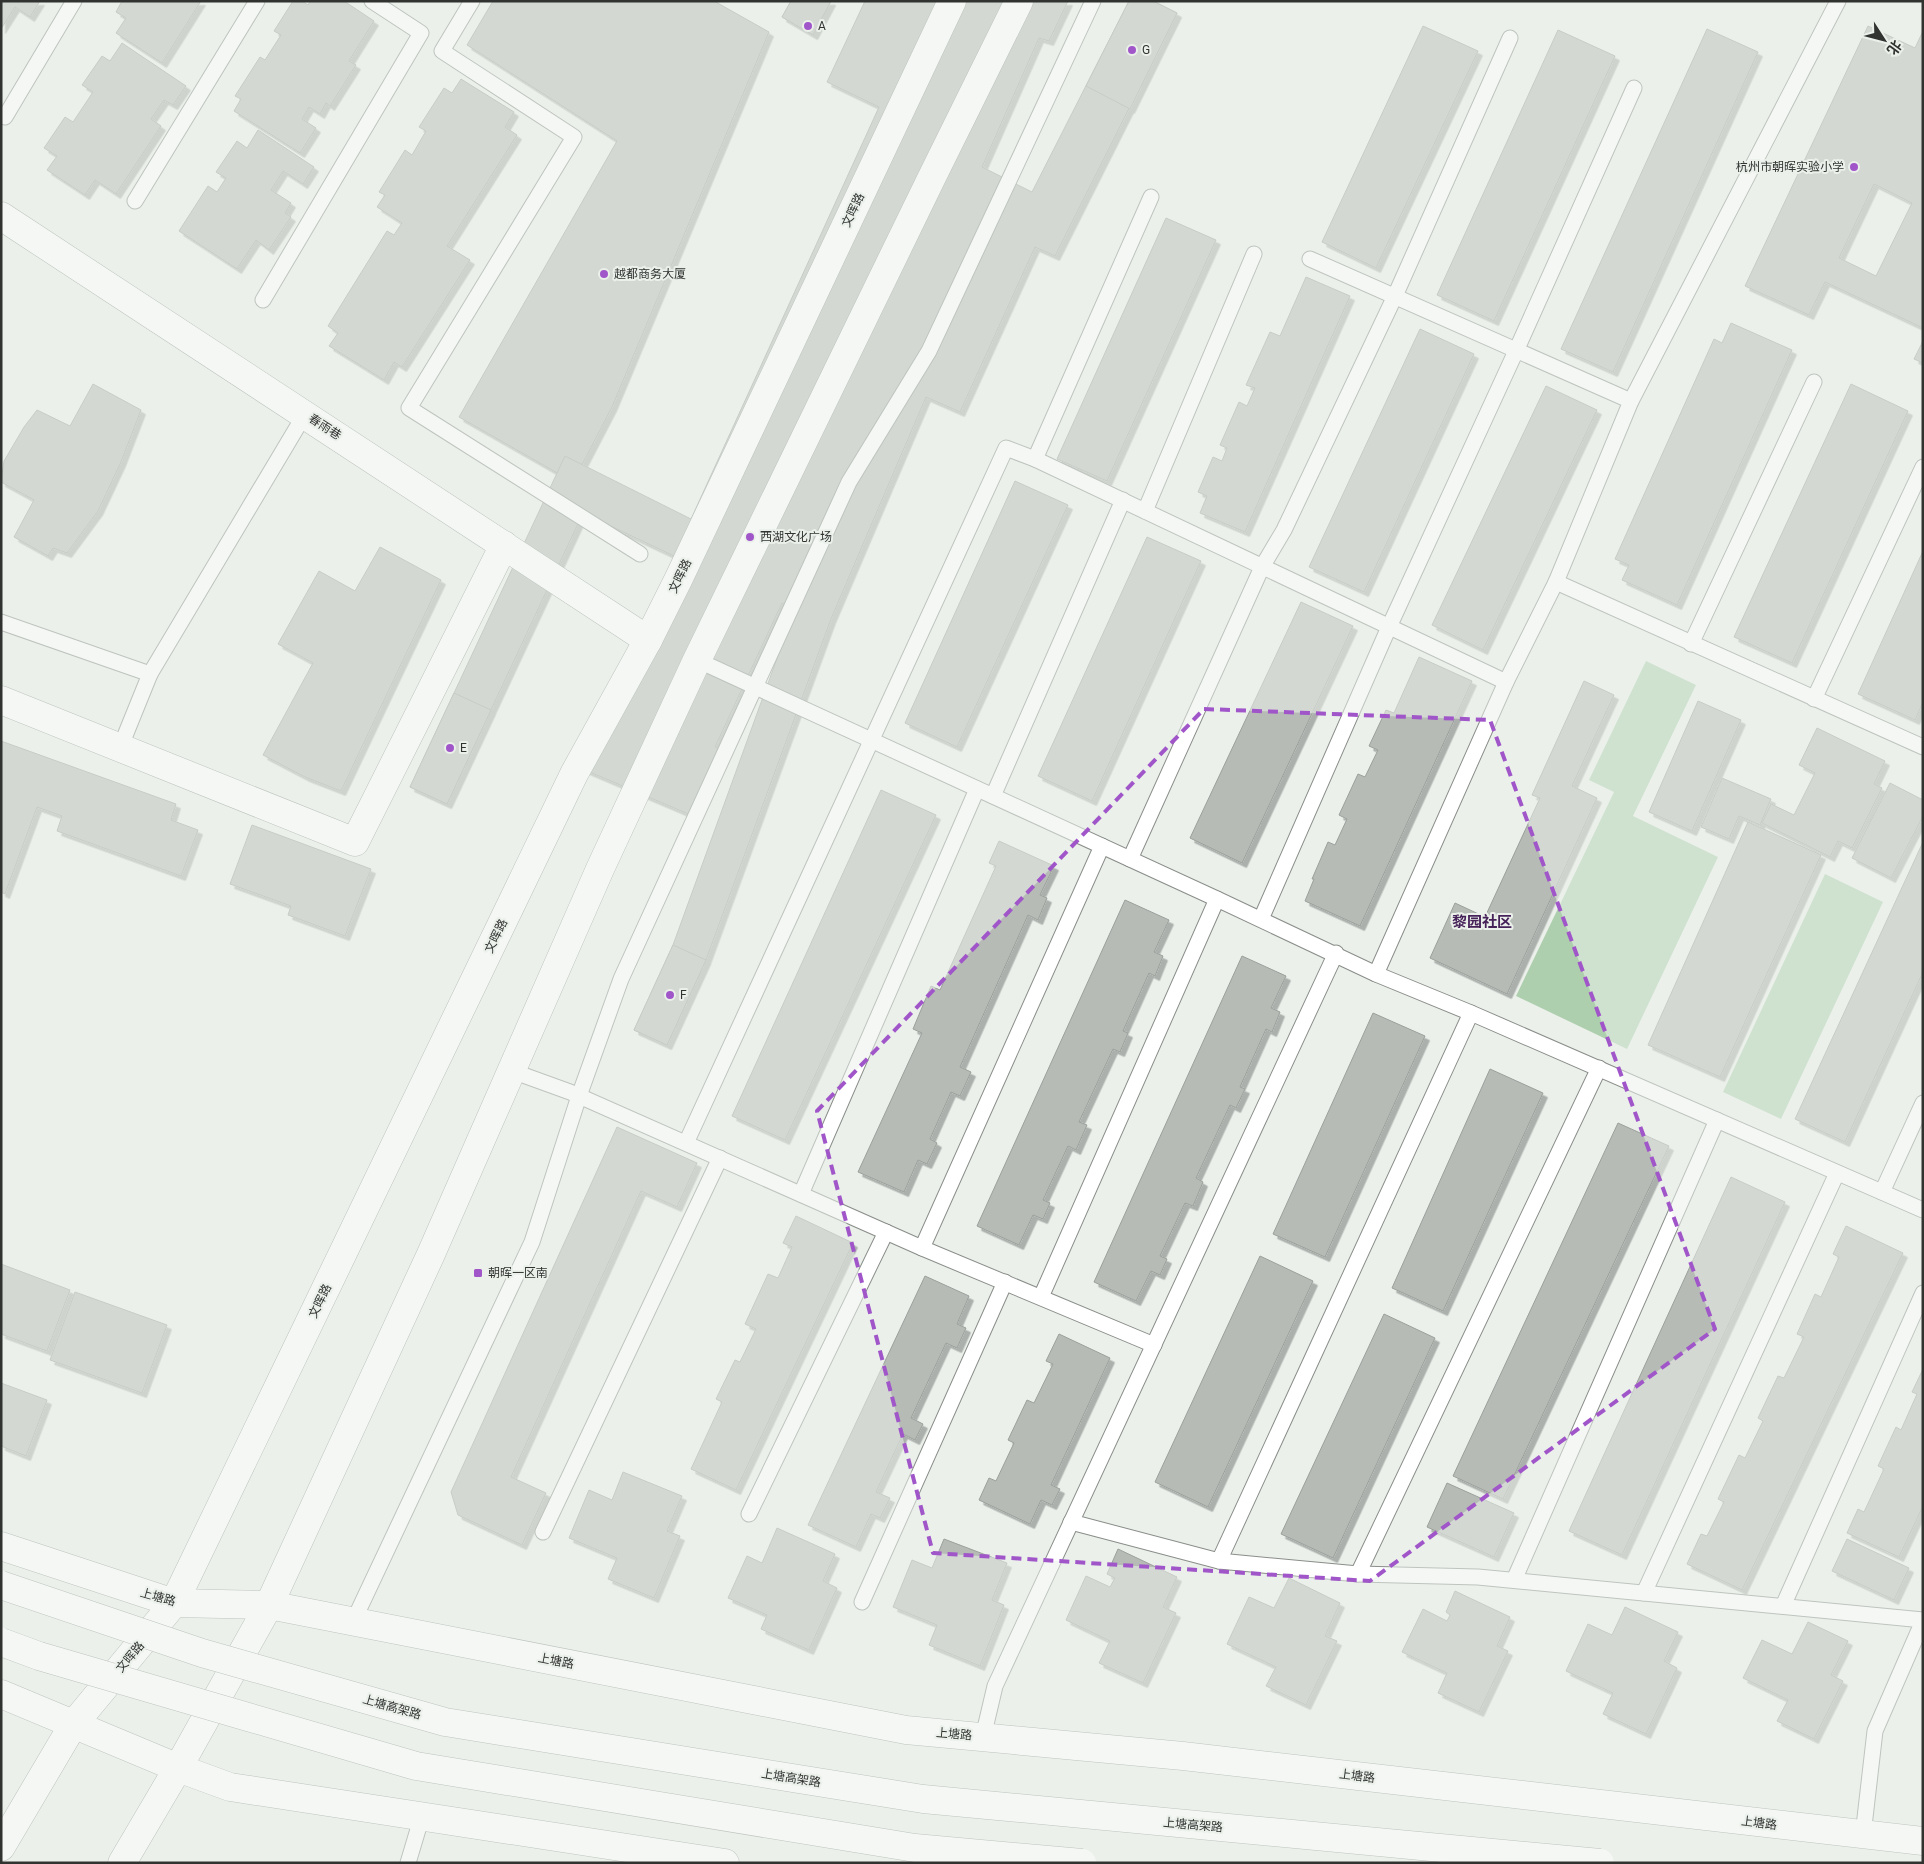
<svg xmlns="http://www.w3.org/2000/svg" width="1924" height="1864" font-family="Roboto,'Noto Sans SC',sans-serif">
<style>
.green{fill:#aecfad}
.building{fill:#b6bbb6;stroke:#9ca09c;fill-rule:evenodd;filter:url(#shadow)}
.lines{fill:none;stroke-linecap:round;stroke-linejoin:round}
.service-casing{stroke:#8a8e8a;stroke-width:17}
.minor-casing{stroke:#8a8e8a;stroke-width:29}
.secondary-casing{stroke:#8a8e8a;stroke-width:29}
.primary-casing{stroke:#8a8e8a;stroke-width:29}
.service{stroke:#fff;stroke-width:15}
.minor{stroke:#fff;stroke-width:28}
.secondary{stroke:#fff;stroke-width:28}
.primary{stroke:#fff;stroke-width:28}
.trunk-bridge-casing{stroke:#8a8e8a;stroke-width:29;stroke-linecap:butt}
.trunk-bridge{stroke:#fff;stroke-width:28}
.marked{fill:none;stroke:#a056c9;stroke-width:4;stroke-dasharray:10 6;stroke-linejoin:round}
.poi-dot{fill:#a056c9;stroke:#ebf0eb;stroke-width:2}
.labels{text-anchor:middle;stroke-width:4;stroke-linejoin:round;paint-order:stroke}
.poi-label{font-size:12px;fill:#313331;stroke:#ebf0eb;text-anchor:start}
.street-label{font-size:12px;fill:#313331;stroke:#ebf0eb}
.quarter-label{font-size:15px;font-weight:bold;fill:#462259;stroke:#ebf0eb}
</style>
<defs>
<filter id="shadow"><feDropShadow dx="4.5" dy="4.5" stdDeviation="0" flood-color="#0004"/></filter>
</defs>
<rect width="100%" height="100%" fill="#ebf0eb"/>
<g class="green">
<path d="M1646,661L1696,685L1633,816L1718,857L1627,1049L1516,996L1614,792L1589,780Z"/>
<path d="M1825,874L1883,902L1781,1119L1723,1092Z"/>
</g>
<g class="building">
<path d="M1,1H40L30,17L15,7L1,29Z"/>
<path d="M122,1H201L162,63L116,33L126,18L116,12Z"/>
<path d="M293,1H302L308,5L310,1H344L374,21L349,61L356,65L330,106L326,103L320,114L309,107L302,119L316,128L300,153L234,111L241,99L235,96L260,57L265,60L281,35L274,31Z"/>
<path d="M493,1H714L769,32L612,407L573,482L459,417L617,141L467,45Z"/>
<path d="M791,1H831L813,35L782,17Z"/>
<path d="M791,1H831L813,35L782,17Z"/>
<path d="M865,1H1068L1049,41L1039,38L982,167L1032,192L1129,1H1153L1177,13L1055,256L1035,247L960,412L926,397L831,619L706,960L667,1045L634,1030L673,945L795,609L782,603L715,747L723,752L693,816L571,764L610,696L674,556L583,513L447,804L410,787L565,456L691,519L879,107L827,82Z"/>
<path d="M1129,1H1153L1177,13L1130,109L1086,86Z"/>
<path d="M1423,26L1478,51L1376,268L1322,242Z"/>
<path d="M1868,26L1915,48L1923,31V328L1825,282L1809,315L1745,286ZM1874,184L1912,203L1876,276L1839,258Z"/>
<path d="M1707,29L1758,52L1613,372L1561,349Z"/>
<path d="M1558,30L1615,56L1494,321L1437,295Z"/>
<path d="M122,43L186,86L173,105L164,100L151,119L161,126L116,194L95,180L85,195L47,170L57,156L44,148L65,117L73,122L93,92L82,85L102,56L110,61Z"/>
<path d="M461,79L514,112L505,127L517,135L447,246L470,260L402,367L394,362L384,380L329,346L338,333L328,326L387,231L394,235L402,223L377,207L385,195L379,192L405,150L412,155L426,131L419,127L444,88L452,93Z"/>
<path d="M258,130L314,167L303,184L283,171L271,190L291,203L285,213L291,217L269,250L256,240L237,269L179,231L208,186L217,192L226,178L216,172L237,141L247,148Z"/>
<path d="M1166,218L1216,240L1107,481L1057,459Z"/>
<path d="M1306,277L1350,296L1245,532L1200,513L1207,496L1198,492L1213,457L1222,461L1227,448L1220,445L1239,402L1247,406L1255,388L1246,385L1270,332L1280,336Z"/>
<path d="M1731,323L1792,350L1677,605L1622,580L1629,565L1615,559L1714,339L1722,343Z"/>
<path d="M1420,329L1474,354L1364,592L1309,567Z"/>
<path d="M1923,341V363L1914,359Z"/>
<path d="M93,384L141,410L121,462L98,511L67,553L53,548L48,556L14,537L34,500L1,482L4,461L24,427L37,410L70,426Z"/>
<path d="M1851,384L1908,411L1792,663L1734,637Z"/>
<path d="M1546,386L1597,410L1483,650L1432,625Z"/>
<path d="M1015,481L1068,505L957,747L905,723Z"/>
<path d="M1147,537L1201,561L1092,801L1038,776Z"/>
<path d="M380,547L441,580L341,791L305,777L263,755L313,663L278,644L319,571L355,591Z"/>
<path d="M1923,551V702L1915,720L1858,694Z"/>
<path d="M1301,602L1353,626L1242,863L1190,838Z"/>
<path d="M1419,657L1472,681L1360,926L1305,901L1314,879H1312L1328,842L1335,845L1347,819L1339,815L1358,774L1365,777L1378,750L1369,746L1386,710L1394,713Z"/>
<path d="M1584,681L1614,695L1572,786L1597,798L1507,994L1430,958L1455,903L1485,917L1540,798L1532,795Z"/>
<path d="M454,693L491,710L447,804L410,787Z"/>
<path d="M1698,701L1741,720L1692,831L1649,812Z"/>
<path d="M1817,728L1885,761L1874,784L1882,788L1852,848L1838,841L1830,857L1762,823L1771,804L1794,815L1815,773L1799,765Z"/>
<path d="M1,741L176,804L171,820L198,830L181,876L57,831L62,816L37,807L5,894L1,892Z"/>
<path d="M1722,778L1771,799L1760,825L1739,816L1729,839L1701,827Z"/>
<path d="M1890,783L1923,800V816L1891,878L1852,858Z"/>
<path d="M881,790L936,815L785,1140L732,1116Z"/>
<path d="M1748,822L1821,855L1720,1077L1648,1045Z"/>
<path d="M252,825L371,869L345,936L288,915L291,906L230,884Z"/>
<path d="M999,841L1054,866L1040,895L1047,898L1038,920L1028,915L960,1067L971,1072L960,1096L951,1092L930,1139L937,1143L927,1164L918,1160L904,1192L858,1172L922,1033L913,1029L931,986L940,990L996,866L989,863Z"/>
<path d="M1923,842V972L1845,1142L1795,1119Z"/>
<path d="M1125,900L1169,920L1154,952L1163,956L1155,976L1149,973L1123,1031L1128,1033L1120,1052L1113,1049L1079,1122L1087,1125L1076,1150L1068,1146L1043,1200L1050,1203L1043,1219L1033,1215L1019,1245L977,1226Z"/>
<path d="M673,945L706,960L667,1045L634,1030Z"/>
<path d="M1242,956L1286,976L1271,1008L1280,1012L1272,1032L1266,1029L1240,1087L1245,1089L1236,1108L1230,1105L1196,1178L1203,1182L1193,1206L1185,1203L1160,1256L1167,1259L1160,1275L1151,1271L1136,1301L1094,1282Z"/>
<path d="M1373,1013L1425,1036L1325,1257L1273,1234Z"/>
<path d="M1490,1069L1543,1093L1443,1311L1392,1288Z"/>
<path d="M1618,1123L1669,1146L1503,1499L1453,1476Z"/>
<path d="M617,1127L697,1163L677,1207L641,1191L511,1477L546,1493L522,1545L458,1515L451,1492Z"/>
<path d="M1731,1177L1785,1202L1622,1555L1569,1531Z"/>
<path d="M796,1216L853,1243L736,1490L691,1469L722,1402L716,1399L735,1360L740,1362L756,1329L745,1324L768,1274L778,1278L792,1247L783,1243Z"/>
<path d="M1846,1226L1903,1253L1742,1590L1687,1564L1701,1534L1707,1536L1724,1502L1718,1499L1739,1455L1745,1458L1763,1421L1758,1418L1778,1376L1784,1378L1804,1337L1797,1334L1815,1294L1821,1297L1839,1257L1833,1254Z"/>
<path d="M1260,1256L1313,1281L1208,1507L1155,1482Z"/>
<path d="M1,1264L70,1290L47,1351L1,1334Z"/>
<path d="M925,1276L969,1296L957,1324L966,1328L957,1348L946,1343L911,1418L923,1424L915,1440L903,1434L876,1492L890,1498L880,1518L871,1514L856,1547L808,1525Z"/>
<path d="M75,1292L167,1325L142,1393L50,1360Z"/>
<path d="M1384,1314L1435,1338L1333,1558L1281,1534Z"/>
<path d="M1059,1334L1110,1358L1051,1485L1060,1489L1052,1505L1041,1500L1030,1524L979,1500L989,1478L996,1481L1014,1443L1008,1440L1027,1400L1034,1403L1053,1364L1046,1361Z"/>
<path d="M1923,1369V1506L1899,1557L1847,1533L1858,1509L1864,1512L1884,1469L1878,1466L1896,1427L1901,1430L1917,1394L1912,1392Z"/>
<path d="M1,1383L47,1400L26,1456L1,1446Z"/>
<path d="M623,1472L682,1496L667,1531L680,1536L654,1598L608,1579L617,1558L569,1538L589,1490L612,1500Z"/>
<path d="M1447,1483L1514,1513L1494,1557L1427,1527Z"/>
<path d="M777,1528L835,1554L823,1581L837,1588L809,1650L761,1629L767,1615L728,1598L747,1556L762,1563Z"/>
<path d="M944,1539L1007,1563L992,1600L1004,1605L980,1666L929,1645L937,1625L893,1607L912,1560L932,1568Z"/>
<path d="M1847,1539L1909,1568L1894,1600L1832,1571Z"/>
<path d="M1118,1549L1177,1577L1163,1607L1176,1613L1143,1683L1099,1663L1110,1641L1066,1620L1086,1576L1110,1587L1115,1578L1107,1574Z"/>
<path d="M1289,1578L1340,1603L1325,1636L1337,1641L1306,1705L1266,1686L1276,1667L1227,1644L1249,1597L1274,1608Z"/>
<path d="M1455,1591L1510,1617L1497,1646L1508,1651L1479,1712L1438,1693L1447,1673L1402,1652L1423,1609L1447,1621L1450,1615L1446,1612Z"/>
<path d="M1625,1607L1678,1632L1664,1661L1677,1668L1646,1734L1603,1714L1613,1693L1566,1671L1588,1624L1612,1635Z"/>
<path d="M1808,1622L1848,1641L1831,1675L1843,1681L1814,1739L1777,1721L1788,1700L1743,1678L1762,1640L1792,1654Z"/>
</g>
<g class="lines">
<g class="service-casing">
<g id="service">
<path d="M472,1L442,51L574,137L409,408L640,554"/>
<path d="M5,117L74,1"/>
<path d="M135,201L257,1"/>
<path d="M1310,259L1631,401"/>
<path d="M263,300L421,33L372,1"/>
<path d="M1035,459L1506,682"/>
<path d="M1145,511L1254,254"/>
<path d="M1556,582L1923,747"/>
<path d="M1,622L150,674"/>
<path d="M1691,644L1814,382"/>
<path d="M697,660L1217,899L1376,974L1471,1013L1923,1210"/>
<path d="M1814,699L1923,467"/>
<path d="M120,748L150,674L305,414"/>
<path d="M993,796L1123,500"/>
<path d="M1130,859L1262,567L1284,530L1395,296L1510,38"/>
<path d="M1261,919L1389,627L1516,351L1634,88"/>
<path d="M1376,974L1506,682L1556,582L1631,401L1838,1"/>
<path d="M512,1071L570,1092L922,1248L1154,1345"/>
<path d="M686,1143L1006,448L1035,459L1151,197"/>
<path d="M1882,1192L1923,1103"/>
<path d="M801,1194L977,789"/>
<path d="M922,1248L1102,846"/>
<path d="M1041,1297L1217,899"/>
<path d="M749,1514L886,1232"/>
<path d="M1071,1522L1219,1561L1358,1574L1478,1577L1923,1620"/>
<path d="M543,1532L720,1158"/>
<path d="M1219,1561L1471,1013"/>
<path d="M1358,1574L1599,1068"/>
<path d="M1514,1580L1717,1120"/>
<path d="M1644,1593L1837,1173"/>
<path d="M862,1602L1005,1282"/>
<path d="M1783,1606L1923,1293"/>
<path d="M353,1622L532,1242L579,1096L621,979L849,482L929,351L1093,1"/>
<path d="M983,1737L995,1686L1336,953"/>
<path d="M1863,1835L1875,1731L1923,1621"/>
<path d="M408,1863L422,1816"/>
</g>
</g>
<g class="minor-casing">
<g id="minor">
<path d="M1,216L648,640"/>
<path d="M1,700L355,842L504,545"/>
</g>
</g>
<g class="secondary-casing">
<g id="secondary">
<path d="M174,1603L574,774L648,640L679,578L952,1"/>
<path d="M269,1605L431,1254L600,869L697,660L931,179L1019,1"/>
</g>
</g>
<g class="primary-casing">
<g id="primary">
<path d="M1,1546L174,1603L269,1605L906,1730L1183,1756L1923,1841"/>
<path d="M1,1694L178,1768L230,1787L725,1863"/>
<path d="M1,1847L73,1725L174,1603"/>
<path d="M122,1863L178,1768L269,1605"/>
</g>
</g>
<use href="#service" class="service"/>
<use href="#minor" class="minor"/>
<use href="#secondary" class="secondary"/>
<use href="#primary" class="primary"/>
<g class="trunk-bridge-casing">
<g id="trunk-bridge">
<path d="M1,1585L202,1653L445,1722L923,1799L1600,1863"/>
<path d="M1,1642L39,1656L416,1766L915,1848L1082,1863"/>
</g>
</g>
<use href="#trunk-bridge" class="trunk-bridge"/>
</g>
<path d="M0 0H1924V1864H0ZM1204,709L1490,720L1715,1329L1370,1581L933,1553L817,1111Z" fill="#ebf0eb" fill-opacity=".55" fill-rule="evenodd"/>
<path class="marked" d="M1204,709L1490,720L1715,1329L1370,1581L933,1553L817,1111Z"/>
<g class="poi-dot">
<circle cx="808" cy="26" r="5"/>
<circle cx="1132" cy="50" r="5"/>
<circle cx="1854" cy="167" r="5"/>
<circle cx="604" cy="274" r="5"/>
<circle cx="750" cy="537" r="5"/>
<circle cx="450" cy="748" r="5"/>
<circle cx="670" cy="995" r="5"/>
<rect x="473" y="1268" width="10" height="10" rx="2.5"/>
</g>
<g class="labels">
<g class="poi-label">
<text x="818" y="30">A</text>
<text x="1142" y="54">G</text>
<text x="1844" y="171" text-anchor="end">杭州市朝晖实验小学</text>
<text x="614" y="278">越都商务大厦</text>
<text x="760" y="541">西湖文化广场</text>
<text x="460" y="752">E</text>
<text x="680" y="999">F</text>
<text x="488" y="1277">朝晖一区南</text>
</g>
<g class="street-label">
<text transform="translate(853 210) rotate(-65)" y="4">文晖路</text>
<text transform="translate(325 427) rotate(33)" y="4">春雨巷</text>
<text transform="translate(680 576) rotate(-64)" y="4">文晖路</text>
<text transform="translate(496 936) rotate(-64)" y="4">文晖路</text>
<text transform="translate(320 1301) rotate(-64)" y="4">文晖路</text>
<text transform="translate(158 1597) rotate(16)" y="4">上塘路</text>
<text transform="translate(130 1657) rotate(-50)" y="4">文晖路</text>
<text transform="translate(556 1661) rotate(11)" y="4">上塘路</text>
<text transform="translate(392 1707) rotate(16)" y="4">上塘高架路</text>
<text transform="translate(954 1734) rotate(5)" y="4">上塘路</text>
<text transform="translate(1357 1776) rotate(7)" y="4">上塘路</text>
<text transform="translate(791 1778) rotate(9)" y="4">上塘高架路</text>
<text transform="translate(1759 1823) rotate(7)" y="4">上塘路</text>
<text transform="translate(1193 1825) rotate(5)" y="4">上塘高架路</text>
</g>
<g class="quarter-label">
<text x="1482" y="927">黎园社区</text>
</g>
</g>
<rect width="1924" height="1864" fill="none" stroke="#313331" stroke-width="5"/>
<g transform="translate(1884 40) rotate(126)" stroke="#ebf0eb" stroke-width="4" paint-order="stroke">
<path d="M0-4L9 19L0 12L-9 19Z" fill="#313331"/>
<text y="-8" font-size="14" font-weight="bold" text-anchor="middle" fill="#313331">北</text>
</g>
</svg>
